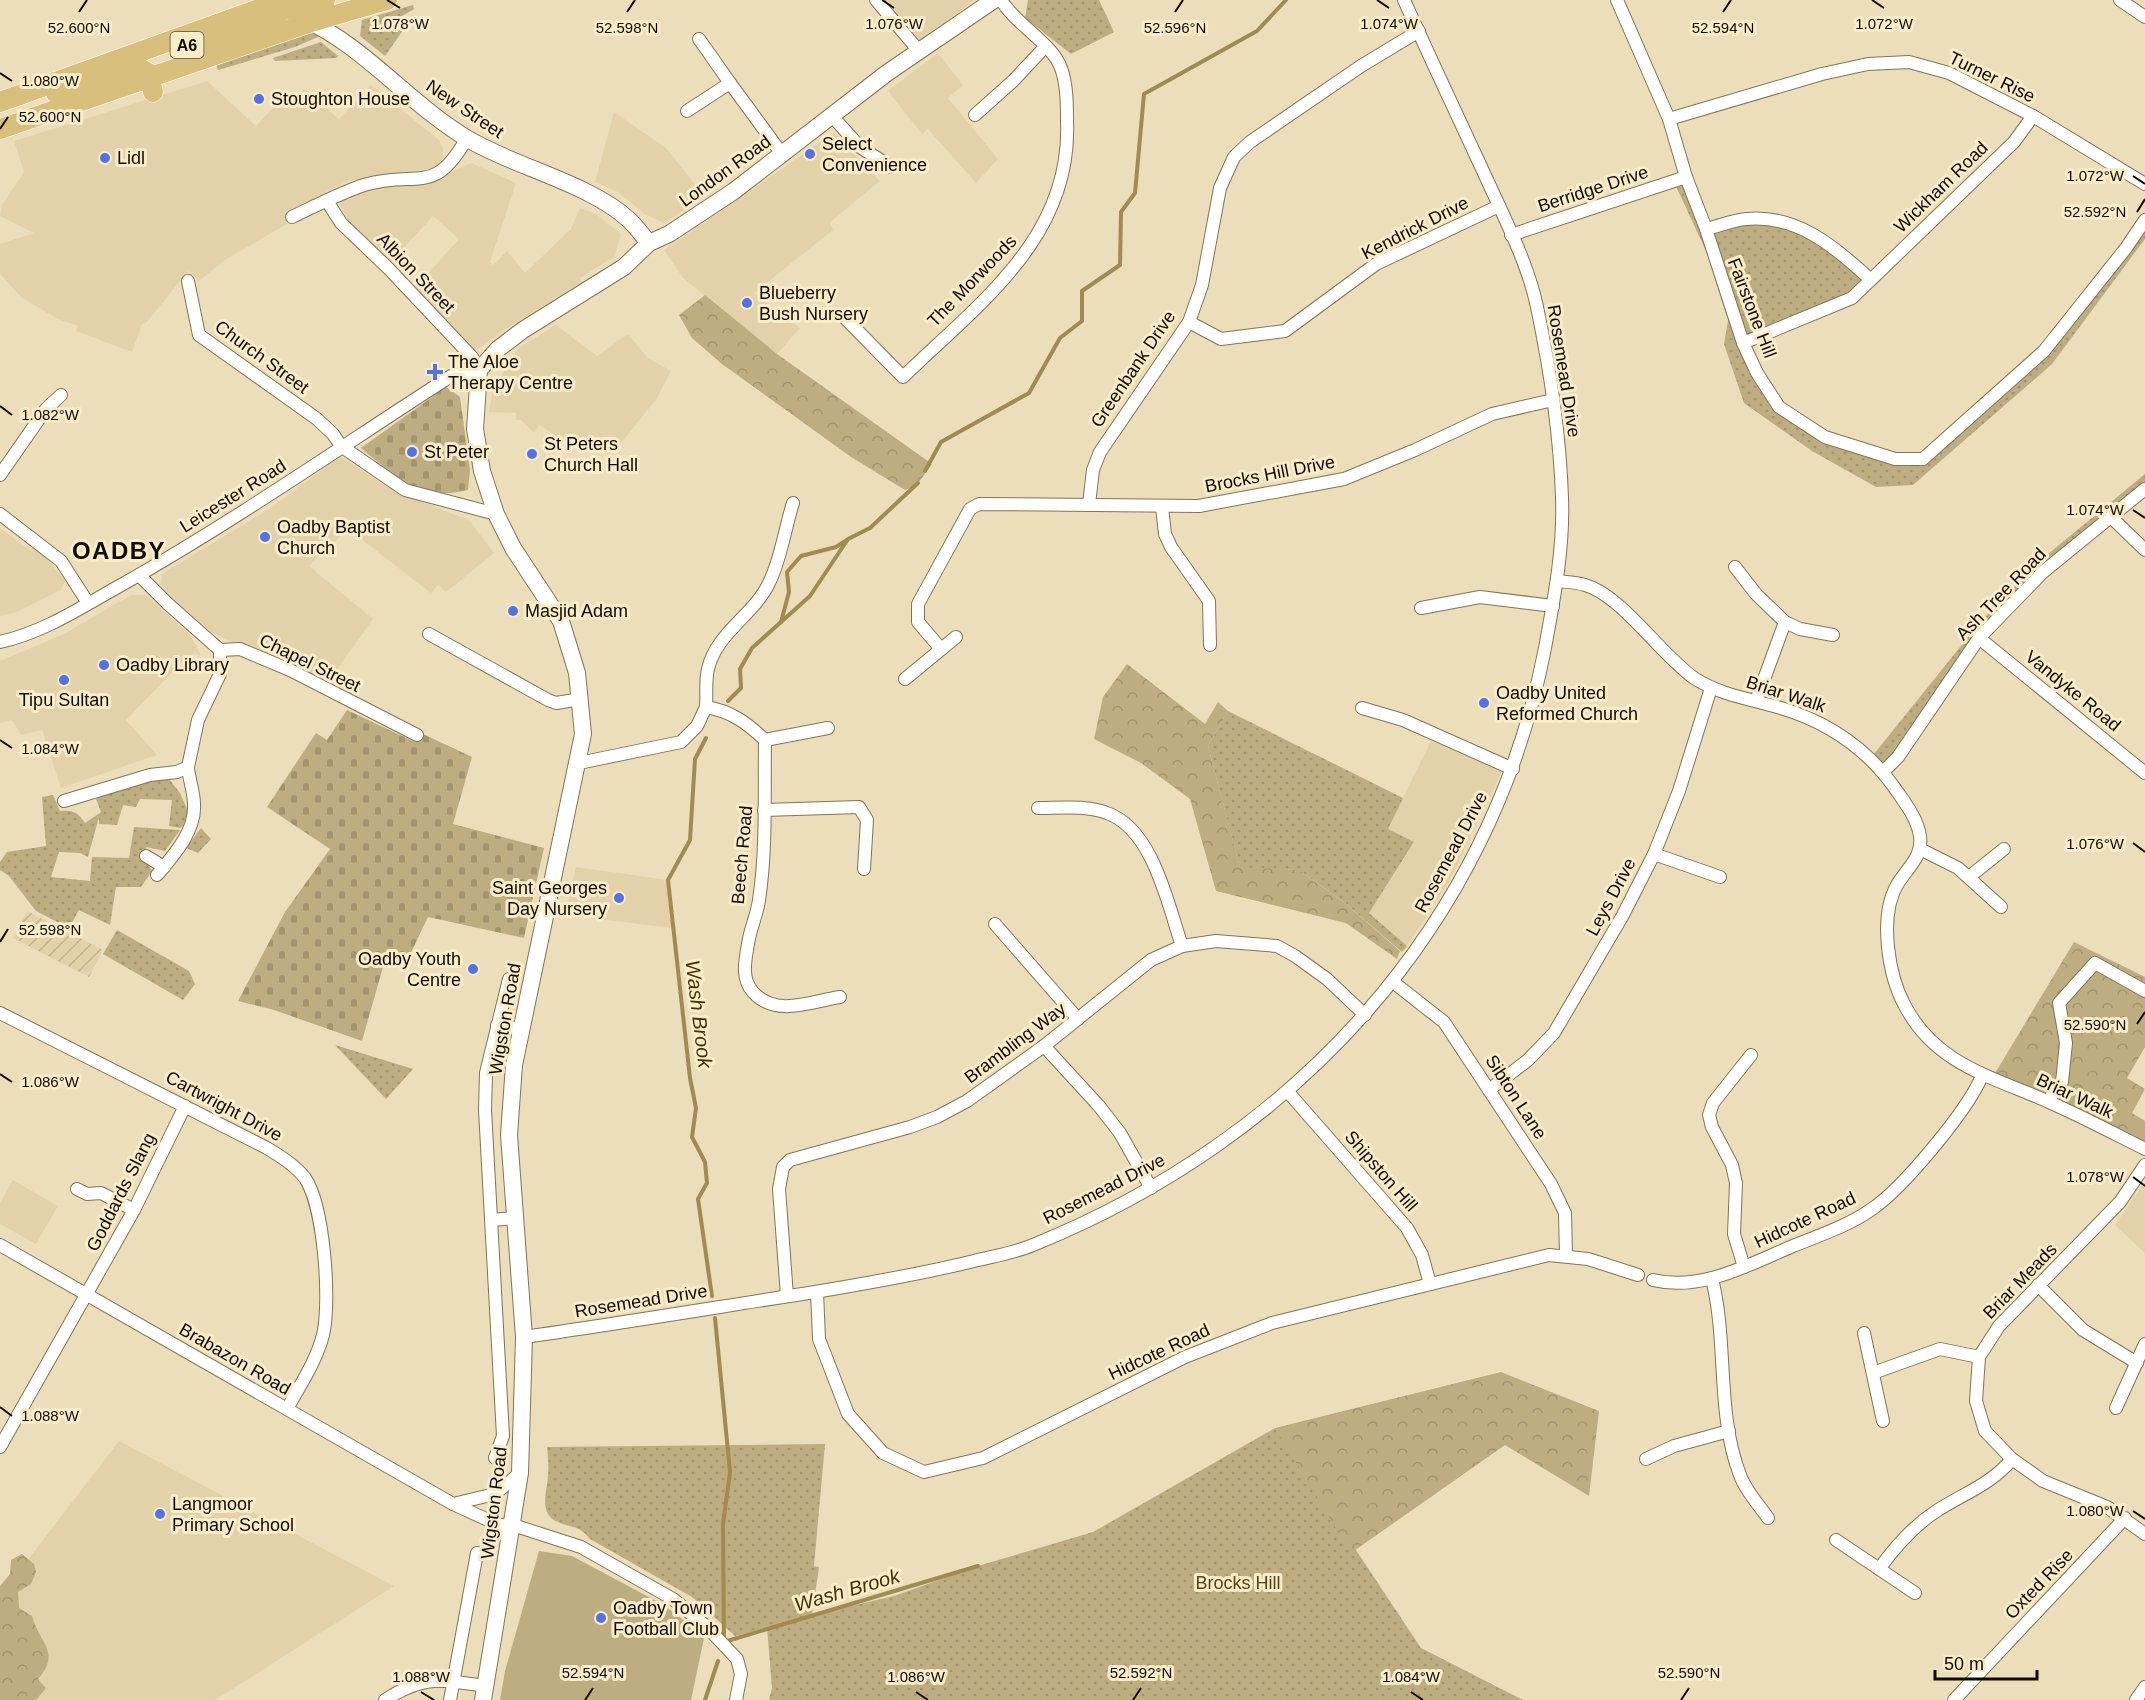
<svg xmlns="http://www.w3.org/2000/svg" width="2145" height="1700" font-family="Arial,sans-serif">
<style>
.built{fill:#e3d2a9}
.industrial{fill:url(#industrial-furrows)}
.green{fill:url(#green-dots)}
.forest{fill:url(#forest-crowns)}
.cemetery{fill:url(#cemetery-stones)}
.pitch{fill:#bead81}
.lines{fill:none;stroke-linecap:round;stroke-linejoin:round}
.stream{stroke:#a18b51;stroke-width:4}
.minor-casing{stroke:#817555;stroke-width:14}
.secondary-casing{stroke:#817555;stroke-width:18}
.trunk-casing{stroke:#fff;stroke-width:21}
.minor{stroke:#fff;stroke-width:12}
.secondary{stroke:#fff;stroke-width:16}
.trunk{stroke:#d8bf7c;stroke-width:20}
.ticks{fill:none;stroke:#100b02;stroke-width:2}
.poi-dot{fill:#5471e6;stroke:#f9ecc8;stroke-width:2}
.labels{text-anchor:middle;stroke-width:6;stroke-linejoin:round;paint-order:stroke}
.shield{fill:#f9ecc8;stroke:#564e3d;stroke-width:1.5}
.shield-label{font-size:16px;font-weight:bold;fill:#100b02}
.street-label{font-size:18px;fill:#100b02;stroke:#f9ecc8}
.poi-label{font-size:18px;fill:#100b02;stroke:#f9ecc8;text-anchor:start}
.park-label{font-size:18px;fill:#554516;stroke:#f9ecc8}
.water-label{font-size:20px;font-style:italic;fill:#433300;stroke:#f9ecc8}
.district-label{font-size:24px;font-weight:bold;letter-spacing:1.5px;fill:#100b02;stroke:#f9ecc8}
.ticks-label{font-size:15px;text-anchor:middle;fill:#100b02;stroke:#f9ecc8;stroke-width:6;stroke-linejoin:round;paint-order:stroke}
</style>
<defs>
<pattern id="industrial-furrows" width="10" height="10" patternUnits="userSpaceOnUse" patternTransform="scale(1.5)"><rect width="10" height="10" fill="#e3d2a9"/><path d="M-1 1l2-2M0 10L10 0M9 11l2-2" fill="none" stroke="#c2b390"/></pattern>
<pattern id="green-dots" width="8" height="8" patternUnits="userSpaceOnUse" patternTransform="scale(1.5)"><rect width="8" height="8" fill="#bead81"/><path d="M2 2h.1M6 6h.1" fill="none" stroke="#a2946e" stroke-width="1.8" stroke-linecap="round"/></pattern>
<pattern id="forest-crowns" width="20" height="18" patternUnits="userSpaceOnUse" patternTransform="scale(1.5)"><rect width="20" height="18" fill="#bead81"/><path d="M2 6a3 3 0 1 1 6 0M12 15a3 3 0 1 1 6 0" fill="none" stroke="#a2946e"/></pattern>
<pattern id="cemetery-stones" width="16" height="16" patternUnits="userSpaceOnUse" patternTransform="scale(1.5)"><rect width="16" height="16" fill="#bead81"/><path d="M2 7V4a2 2 0 0 1 4 0v3zM10 15v-3a2 2 0 0 1 4 0v3z" fill="#a2946e"/></pattern>
</defs>
<rect width="100%" height="100%" fill="#ecdebb"/>
<g class="built">
<path d="M881,0H975L917,42Z"/>
<path d="M938,53L963,85L948,98L998,159L976,183L928,129L922,134L888,91Z"/>
<path d="M207,81L256,126L286,94L294,100L304,89L339,119L371,85L439,140L443,148V157L439,165L431,170L350,180L286,212L292,221L225,260L199,281L188,271L147,322L142,324L132,352L76,331L78,326L58,319L22,298L0,274V244L34,233L0,216L2,205L24,172L14,141Z"/>
<path d="M614,112L666,148L705,197L664,223L645,214L618,192L595,182Z"/>
<path d="M834,133L880,181L830,222L833,230L754,293L800,328L777,354L683,278L664,250Z"/>
<path d="M471,163L516,183L490,262L493,265L507,251L525,273L571,229L580,208L596,214L621,234L615,256L580,278L582,282L504,330L474,352L413,290L459,239L433,216L389,264L348,221L339,201L374,185L427,183Z"/>
<path d="M556,325L597,356L628,334L648,358L671,371L657,398L613,453L571,445L539,425L534,433L521,420H516V413L489,412L492,394L510,359L520,347Z"/>
<path d="M340,456L387,487L470,521L494,553L446,592L438,585L431,593L348,529L309,566L373,619L326,685L213,633L177,603L160,584L163,573L271,508Z"/>
<path d="M0,528L30,550L36,546L65,581L61,590L17,612L0,616Z"/>
<path d="M131,595H146L190,635L201,655L193,654L186,658L126,720L157,755L61,788L42,730L21,735L12,720L0,723V661L64,634Z"/>
<path d="M1431,741L1502,771L1450,880L1407,946L1369,913L1414,843L1387,829Z"/>
<path d="M576,867L668,880L673,928L565,915Z"/>
<path d="M13,1180L58,1206L36,1244L0,1224V1203Z"/>
<path d="M2145,1182V1253L2115,1225Z"/>
<path d="M119,1441L394,1586L215,1700H0V1596Z"/>
</g>
<path class="industrial" d="M27,911L103,950L89,977L13,938Z"/>
<g class="green">
<path d="M1028,0H1099L1114,32L1071,54L1025,18Z"/>
<path d="M413,5L414,9L397,19L406,26L385,56L360,36L362,20Z"/>
<path d="M306,32L320,36L295,47L218,70L215,61Z"/>
<path d="M321,42L338,56L336,58L275,61L273,58Z"/>
<path d="M1685,177L1706,229L1746,219L1810,231L1870,279L1852,298L1743,343L1779,407L1825,437L1923,459L2044,351L2145,220V239L2052,364L1913,485L1876,487L1812,451L1744,403L1724,344L1728,320L1706,251L1674,182Z"/>
<path d="M2145,474V489L1979,638L1883,772L1874,754L1981,621L2036,564Z"/>
<path d="M1228,711L1403,798L1388,829L1414,842L1369,913L1407,946L1402,952L1345,903L1299,870L1240,868L1208,746Z"/>
<path d="M169,779L180,793L189,814L181,828L169,826L172,800L140,799L136,807L123,805L117,825L99,824V817L88,857L80,853L59,852L51,877L90,881L92,857L129,858L134,827L180,830L165,851L146,847L145,859L152,871L141,887H116L110,925L79,910L69,928L36,911L9,876L0,870V862L7,852L46,846L42,797L53,795L60,811C74,810 77,812 85,823L101,812L96,799L134,784Z"/>
<path d="M201,828L211,839L198,853L186,848Z"/>
<path d="M117,930L189,971L195,984L183,1000L103,954Z"/>
<path d="M335,1045L413,1069L386,1099Z"/>
<path d="M1275,1428L1421,1648L1523,1700H769L772,1688L767,1628L735,1636L692,1597L590,1539C578,1524 573,1529 558,1522C538,1514 547,1492 548,1476C549,1467 548,1457 547,1447L825,1444L814,1566L819,1567L812,1615L894,1596L978,1566L1093,1532Z"/>
</g>
<g class="forest">
<path d="M705,295L777,354L932,464L916,486L905,490L851,457L722,364L692,338L679,315Z"/>
<path d="M1127,664L1205,724L1218,702L1228,711L1208,746L1240,867L1299,870L1346,904L1400,951L1397,959L1346,923L1216,891L1190,799L1141,763L1094,739L1103,697Z"/>
<path d="M2074,942L2145,977V1047L2127,1078L2145,1089L2132,1113L2145,1121V1151L1994,1075Z"/>
<path d="M1501,1372L1599,1411L1589,1496L1505,1445L1351,1553L1275,1428Z"/>
<path d="M22,1554L34,1564L36,1572L31,1584L18,1592L19,1608L32,1616C39,1643 62,1652 38,1679L46,1688L36,1700H0V1586L10,1574L11,1560Z"/>
</g>
<g class="cemetery">
<path d="M446,387L460,397L470,470L468,490C421,502 395,477 361,448Z"/>
<path d="M347,710L415,742L421,733L472,757L453,824L544,848L524,938L428,917L407,961L387,953L362,1041L274,1010L238,1001L285,912L330,849L267,807L316,733L327,740Z"/>
</g>
<path class="pitch" d="M539,1551L572,1556L662,1604L701,1633L704,1638L691,1700H500L505,1671Z"/>
<g class="lines">
<g class="stream">
<path d="M925,471L941,442L1029,393L1060,338L1082,321V291L1120,265L1121,212L1135,193L1144,94L1257,31L1286,0"/>
<path d="M781,622L789,592L787,572L801,556L836,547L847,540"/>
<path d="M728,701L741,688L740,669L752,648L810,596L848,539L870,528L918,483"/>
<path d="M706,738L695,759L690,840L668,880L690,1078L696,1108L692,1137L705,1162L707,1183L698,1199L712,1296"/>
<path d="M715,1318L730,1472L723,1524L724,1640"/>
<path d="M724,1642L978,1566"/>
<path d="M705,1700L718,1661"/>
</g>
<g class="minor-casing">
<g id="minor">
<path d="M876,0L919,51"/>
<path d="M1617,0L1669,119L1686,177L1706,229L1743,343L1757,373L1779,407L1825,437L1895,459H1923L2044,351L2126,248L2145,220"/>
<path d="M2120,0L2145,17"/>
<path d="M699,39L730,83"/>
<path d="M687,111L730,83L782,154"/>
<path d="M975,115L1013,81L1045,47"/>
<path d="M832,116L860,147L891,167"/>
<path d="M1669,119L1822,74L1868,64L1909,62L1949,73L2033,116L2145,184"/>
<path d="M292,217C315,206 340,193 364,185C418,169 433,198 467,138"/>
<path d="M1706,229C1719,226 1733,220 1746,219C1798,214 1834,247 1870,279"/>
<path d="M1511,235L1686,177"/>
<path d="M188,281L199,335L317,419L333,434L341,446L405,490L496,514"/>
<path d="M845,318L903,377C978,304 1072,238 1067,122C1067,105 1067,84 1061,68C1052,43 1016,25 1001,0"/>
<path d="M1189,322L1221,339L1285,331L1376,264L1499,206"/>
<path d="M1743,343L1852,298L2014,142L2033,116"/>
<path d="M0,475L46,409L61,395"/>
<path d="M1089,504L1093,470L1100,452L1189,322L1202,285L1220,188L1234,157L1250,142L1361,66L1419,31"/>
<path d="M1162,507L1165,534L1171,547L1209,601L1210,645"/>
<path d="M0,514L61,561L88,603"/>
<path d="M2111,517L2145,550"/>
<path d="M1735,567L1756,594L1785,622"/>
<path d="M139,575L168,604L220,650L240,649L290,670L417,735"/>
<path d="M1557,581C1566,582 1576,582 1585,585C1620,594 1661,655 1694,678C1720,695 1751,699 1781,708C1827,722 1866,748 1894,787C1904,802 1917,817 1920,836C1923,857 1907,868 1897,885C1879,916 1888,975 1905,1006C1936,1065 1993,1077 2049,1102C2081,1116 2113,1133 2145,1149"/>
<path d="M1421,608L1480,597L1553,606"/>
<path d="M429,634L548,700L556,703L581,699"/>
<path d="M1979,638L2145,773"/>
<path d="M0,642C45,632 83,606 123,584C236,520 342,446 451,376L479,370L472,357L389,269L341,223L327,201"/>
<path d="M941,649L918,622V604L970,509L979,504L1199,506L1344,479L1415,450L1492,414L1553,400"/>
<path d="M905,679L956,637"/>
<path d="M1756,701L1785,622L1800,629L1833,635"/>
<path d="M706,707C707,694 705,681 708,669C716,633 754,615 769,583C781,559 785,528 793,503"/>
<path d="M1362,708L1403,720L1513,769"/>
<path d="M765,740L828,728"/>
<path d="M579,763L681,742L697,726L706,707C731,711 747,723 765,740C764,792 767,848 759,900C757,915 750,929 748,944C745,961 741,979 753,992C776,1018 812,1001 840,997"/>
<path d="M1883,772L1898,757L1979,638L2043,572L2145,489"/>
<path d="M64,801L150,775L177,772L188,767L198,720L220,674V650"/>
<path d="M1038,808C1061,808 1086,805 1107,813C1153,829 1168,905 1182,946"/>
<path d="M764,810L859,807L867,820L864,869"/>
<path d="M1920,849L1958,868L2001,907"/>
<path d="M1654,854L1720,877"/>
<path d="M146,856L164,867"/>
<path d="M157,875C173,856 196,831 194,804C194,792 189,780 188,767"/>
<path d="M1969,877L2004,849"/>
<path d="M995,924L1078,1019"/>
<path d="M1393,982L1444,1022L1551,1184L1565,1213L1566,1255"/>
<path d="M0,1013L265,1147C279,1155 295,1165 305,1178C324,1206 331,1301 323,1335C316,1362 300,1385 287,1409"/>
<path d="M497,1025L520,1029"/>
<path d="M1044,1046L1099,1106L1120,1133L1151,1188"/>
<path d="M1489,1090L1528,1060L1554,1033L1623,915L1654,854L1679,791L1711,688"/>
<path d="M1288,1092L1407,1228L1422,1255L1430,1284"/>
<path d="M2048,1101L2062,1082L2066,1043L2059,1003L2095,963L2145,991"/>
<path d="M2145,1165L2120,1202L1999,1326L1979,1357L1976,1401L1985,1431L2012,1459L2043,1481L2107,1507L2145,1534"/>
<path d="M77,1189L87,1194L101,1193L134,1210"/>
<path d="M492,1220L514,1218"/>
<path d="M0,1245L453,1504L499,1525H513L581,1547L673,1599L707,1627L737,1659L741,1674L736,1700"/>
<path d="M1744,1267L1734,1234L1736,1183L1732,1165L1712,1127L1709,1115L1713,1103L1751,1055"/>
<path d="M1712,1279C1728,1342 1716,1413 1740,1475C1745,1490 1759,1505 1768,1518"/>
<path d="M1653,1280C1701,1292 1750,1264 1793,1246C1820,1235 1848,1226 1872,1209C1903,1188 1967,1111 1982,1076"/>
<path d="M2038,1285L2083,1330L2137,1363"/>
<path d="M817,1292L819,1339L848,1414L883,1453L924,1472L983,1458L1185,1357L1272,1323L1549,1255L1588,1259L1638,1275"/>
<path d="M787,1296L779,1189L783,1167L790,1160L910,1127L937,1117L967,1101L1044,1046L1151,960L1182,946L1216,941L1277,946L1295,956L1327,979L1365,1015"/>
<path d="M1864,1333L1883,1421"/>
<path d="M524,1337C622,1323 718,1307 815,1292C869,1283 921,1274 974,1261C994,1256 1014,1253 1033,1245C1293,1140 1491,928 1545,648C1554,599 1564,548 1562,498C1560,434 1550,369 1537,307C1529,267 1506,221 1489,184C1461,123 1432,62 1404,0"/>
<path d="M1873,1373L1940,1349L1979,1357"/>
<path d="M2116,1408L2145,1344"/>
<path d="M0,1447L134,1210L185,1106"/>
<path d="M495,1458L503,1436L485,1110L486,1073L509,979"/>
<path d="M1646,1459L1674,1446L1729,1431"/>
<path d="M453,1504L495,1494L520,1473"/>
<path d="M1836,1540L1915,1593"/>
<path d="M1879,1569C1895,1547 1912,1527 1935,1512C1962,1494 1991,1485 2012,1459"/>
<path d="M385,1700C425,1674 441,1680 485,1686"/>
<path d="M450,1700L477,1553"/>
<path d="M1954,1700L2125,1518"/>
<path d="M2136,1700L2145,1687"/>
</g>
</g>
<g class="secondary-casing">
<g id="secondary">
<path d="M306,20C364,46 412,106 468,139C515,167 590,184 628,219C636,226 642,235 649,243"/>
<path d="M483,1700L520,1473L524,1337L509,1135L514,1065L583,734L577,673L561,621L513,548L496,514L482,471L475,429L479,370L498,349L523,330L624,267L649,243L669,234L734,191L887,73L994,0"/>
</g>
</g>
<g class="trunk-casing">
<g id="trunk">
<path d="M284,10L325,0"/>
<path d="M199,41L275,22"/>
<path d="M56,93L143,70L148,73L153,92"/>
<path d="M0,102L284,0"/>
<path d="M0,129L311,22L387,0"/>
</g>
</g>
<use href="#minor" class="minor"/>
<use href="#secondary" class="secondary"/>
<use href="#trunk" class="trunk"/>
</g>
<path class="ticks" d="M387,0L400,8M882,0L894,8M1377,0L1389,8M1872,0L1884,8M79,12L87,0M627,12L635,0M1175,12L1183,0M1723,12L1731,0M0,73L12,81M0,129L8,117M2133,176L2145,184M2137,212L2145,199M0,406L12,415M2133,510L2145,518M0,740L12,748M2133,843L2145,852M0,942L8,929M2137,1024L2145,1012M0,1074L12,1082M2133,1177L2145,1186M0,1407L12,1416M2133,1511L2145,1519M421,1692L434,1700M916,1692L928,1700M1411,1692L1423,1700M585,1700L593,1688M1133,1700L1141,1688M1681,1700L1689,1688"/>
<g class="poi-dot">
<circle cx="259" cy="99" r="6"/>
<circle cx="810" cy="154" r="6"/>
<circle cx="105" cy="158" r="6"/>
<circle cx="747" cy="303" r="6"/>
<path d="M432 363h6v6h6v6h-6v6h-6v-6h-6v-6h6z"/>
<circle cx="412" cy="452" r="6"/>
<circle cx="532" cy="454" r="6"/>
<circle cx="265" cy="537" r="6"/>
<circle cx="513" cy="611" r="6"/>
<circle cx="104" cy="665" r="6"/>
<circle cx="64" cy="680" r="6"/>
<circle cx="1484" cy="703" r="6"/>
<circle cx="619" cy="898" r="6"/>
<circle cx="473" cy="969" r="6"/>
<circle cx="160" cy="1514" r="6"/>
<circle cx="601" cy="1618" r="6"/>
</g>
<g class="labels">
<rect class="shield" x="170.5" y="32" width="33" height="26" rx="4.5"/>
<g class="shield-label">
<text x="187" y="51">A6</text>
</g>
<g class="street-label">
<text transform="translate(1992 77) rotate(26)" y="6">Turner Rise</text>
<text transform="translate(465 109) rotate(34)" y="6">New Street</text>
<text transform="translate(725 171) rotate(-36)" y="6">London Road</text>
<text transform="translate(1941 187) rotate(-44)" y="6">Wickham Road</text>
<text transform="translate(1593 189) rotate(-18)" y="6">Berridge Drive</text>
<text transform="translate(1415 228) rotate(-27)" y="6">Kendrick Drive</text>
<text transform="translate(416 273) rotate(46)" y="6">Albion Street</text>
<text transform="translate(972 281) rotate(-46)" y="6">The Morwoods</text>
<text transform="translate(1752 308) rotate(69)" y="6">Fairstone Hill</text>
<text transform="translate(262 357) rotate(36)" y="6">Church Street</text>
<text transform="translate(1133 369) rotate(-56)" y="6">Greenbank Drive</text>
<text transform="translate(1564 371) rotate(81)" y="6">Rosemead Drive</text>
<text transform="translate(1270 474) rotate(-11)" y="6">Brocks Hill Drive</text>
<text transform="translate(233 496) rotate(-32)" y="6">Leicester Road</text>
<text transform="translate(2001 594) rotate(-46)" y="6">Ash Tree Road</text>
<text transform="translate(310 663) rotate(26)" y="6">Chapel Street</text>
<text transform="translate(2073 691) rotate(39)" y="6">Vandyke Road</text>
<text transform="translate(1786 694) rotate(18)" y="6">Briar Walk</text>
<text transform="translate(1451 852) rotate(-62)" y="6">Rosemead Drive</text>
<text transform="translate(742 855) rotate(-85)" y="6">Beech Road</text>
<text transform="translate(1611 897) rotate(-62)" y="6">Leys Drive</text>
<text transform="translate(505 1019) rotate(-80)" y="6">Wigston Road</text>
<text transform="translate(1015 1043) rotate(-37)" y="6">Brambling Way</text>
<text transform="translate(2075 1096) rotate(25)" y="6">Briar Walk</text>
<text transform="translate(1516 1097) rotate(57)" y="6">Sibton Lane</text>
<text transform="translate(224 1106) rotate(28)" y="6">Cartwright Drive</text>
<text transform="translate(1381 1171) rotate(49)" y="6">Shipston Hill</text>
<text transform="translate(1104 1189) rotate(-27)" y="6">Rosemead Drive</text>
<text transform="translate(121 1192) rotate(-63)" y="6">Goddards Slang</text>
<text transform="translate(1805 1220) rotate(-25)" y="6">Hidcote Road</text>
<text transform="translate(2020 1281) rotate(-46)" y="6">Briar Meads</text>
<text transform="translate(641 1301) rotate(-9)" y="6">Rosemead Drive</text>
<text transform="translate(1159 1352) rotate(-25)" y="6">Hidcote Road</text>
<text transform="translate(235 1359) rotate(30)" y="6">Brabazon Road</text>
<text transform="translate(494 1503) rotate(-83)" y="6">Wigston Road</text>
<text transform="translate(2039 1584) rotate(-46)" y="6">Oxted Rise</text>
</g>
<g class="poi-label">
<text x="271" y="105">Stoughton House</text>
<text x="822" y="150">Select<tspan x="822" dy="21">Convenience</tspan></text>
<text x="117" y="164">Lidl</text>
<text x="759" y="299">Blueberry<tspan x="759" dy="21">Bush Nursery</tspan></text>
<text x="448" y="368">The Aloe<tspan x="448" dy="21">Therapy Centre</tspan></text>
<text x="544" y="450">St Peters<tspan x="544" dy="21">Church Hall</tspan></text>
<text x="424" y="458">St Peter</text>
<text x="277" y="533">Oadby Baptist<tspan x="277" dy="21">Church</tspan></text>
<text x="525" y="617">Masjid Adam</text>
<text x="116" y="671">Oadby Library</text>
<text x="1496" y="699">Oadby United<tspan x="1496" dy="21">Reformed Church</tspan></text>
<text x="64" y="706" text-anchor="middle">Tipu Sultan</text>
<text x="607" y="894" text-anchor="end">Saint Georges<tspan x="607" dy="21">Day Nursery</tspan></text>
<text x="461" y="965" text-anchor="end">Oadby Youth<tspan x="461" dy="21">Centre</tspan></text>
<text x="172" y="1510">Langmoor<tspan x="172" dy="21">Primary School</tspan></text>
<text x="613" y="1614">Oadby Town<tspan x="613" dy="21">Football Club</tspan></text>
</g>
<g class="park-label">
<text x="1238" y="1589">Brocks Hill</text>
</g>
<g class="water-label">
<text transform="translate(699 1014) rotate(83)" y="7">Wash Brook</text>
<text transform="translate(847 1590) rotate(-16)" y="7">Wash Brook</text>
</g>
<g class="district-label">
<text x="119" y="559">OADBY</text>
</g>
</g>
<g class="ticks-label">
<text x="400" y="29">1.078°W</text>
<text x="894" y="29">1.076°W</text>
<text x="1389" y="29">1.074°W</text>
<text x="1884" y="29">1.072°W</text>
<text x="79" y="33">52.600°N</text>
<text x="627" y="33">52.598°N</text>
<text x="1175" y="33">52.596°N</text>
<text x="1723" y="33">52.594°N</text>
<text x="50" y="86">1.080°W</text>
<text x="50" y="122">52.600°N</text>
<text x="2095" y="181">1.072°W</text>
<text x="2095" y="217">52.592°N</text>
<text x="50" y="420">1.082°W</text>
<text x="2095" y="515">1.074°W</text>
<text x="50" y="754">1.084°W</text>
<text x="2095" y="849">1.076°W</text>
<text x="50" y="935">52.598°N</text>
<text x="2095" y="1030">52.590°N</text>
<text x="50" y="1087">1.086°W</text>
<text x="2095" y="1182">1.078°W</text>
<text x="50" y="1421">1.088°W</text>
<text x="2095" y="1516">1.080°W</text>
<text x="593" y="1678">52.594°N</text>
<text x="1141" y="1678">52.592°N</text>
<text x="1689" y="1678">52.590°N</text>
<text x="421" y="1682">1.088°W</text>
<text x="916" y="1682">1.086°W</text>
<text x="1411" y="1682">1.084°W</text>
</g>
<path d="M1935 1670v9h102v-9" fill="none" stroke="#100b02" stroke-width="3"/>
<text x="1944" y="1670" font-size="18" fill="#100b02" stroke="#f9ecc8" stroke-width="4.5" paint-order="stroke">50 m</text>
</svg>
